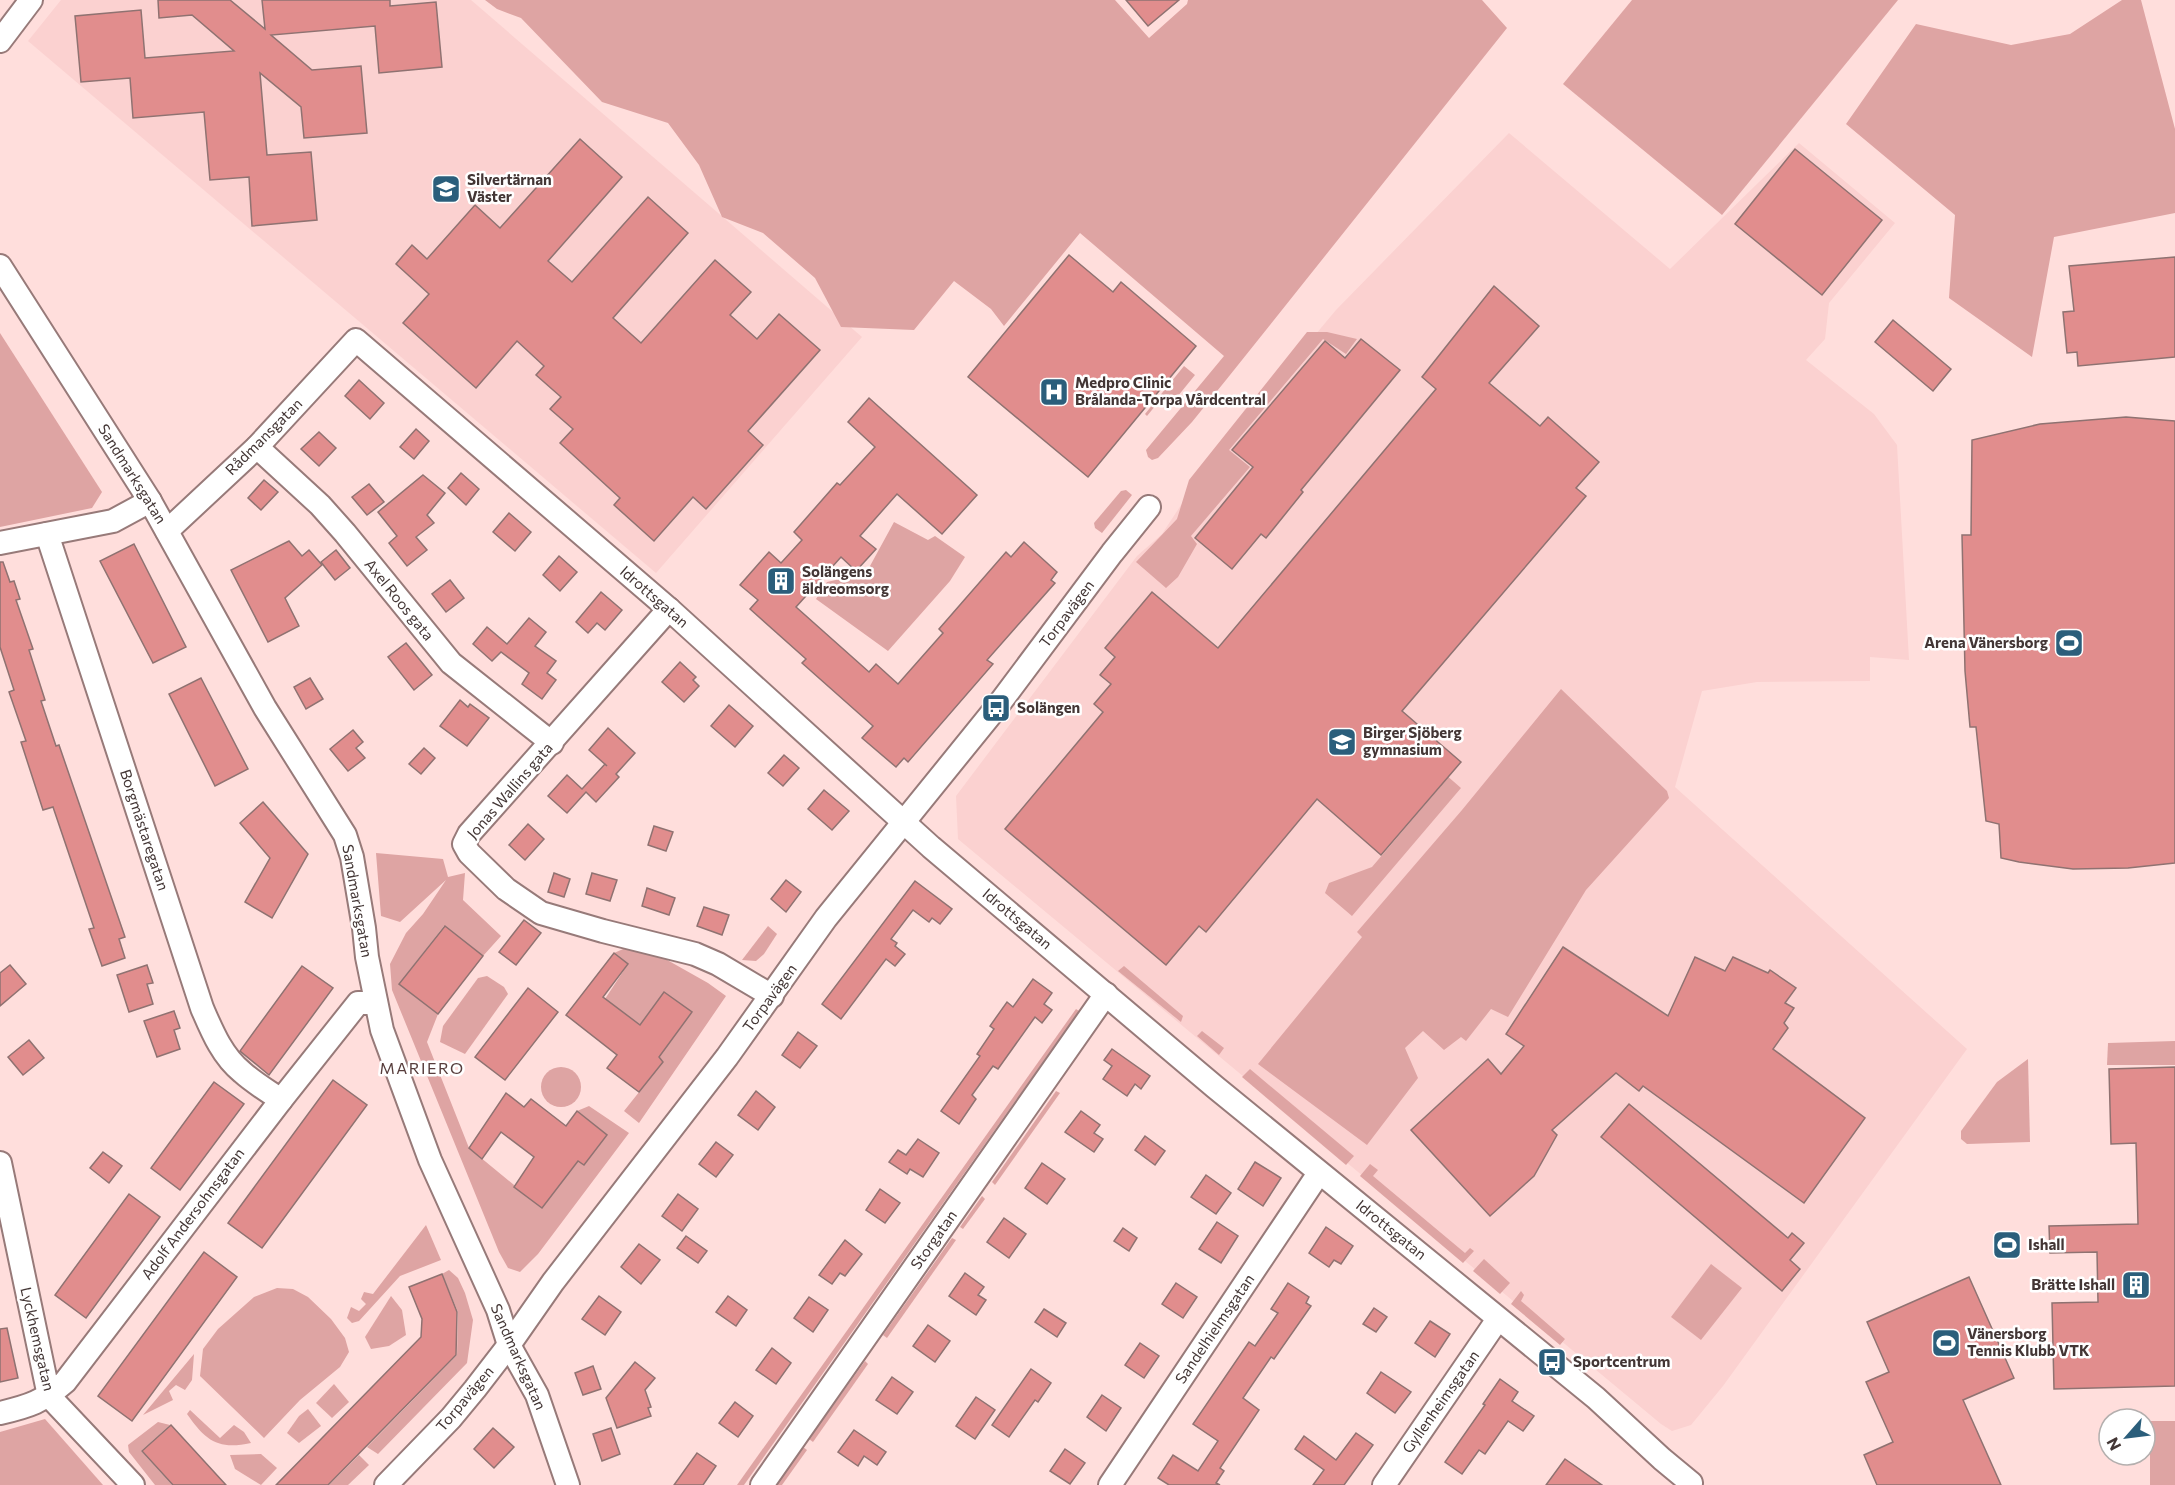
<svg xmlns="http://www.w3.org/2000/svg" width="2175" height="1485" font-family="Commissioner,sans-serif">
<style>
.built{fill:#fbd1d0}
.green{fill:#dea4a3}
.building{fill:#e18d8d;stroke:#8f7271;stroke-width:1.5}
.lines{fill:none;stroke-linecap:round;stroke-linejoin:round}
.minor-casing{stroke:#977a79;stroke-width:26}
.minor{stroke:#fff;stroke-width:22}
.labels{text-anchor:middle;stroke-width:5;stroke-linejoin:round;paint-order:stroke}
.poi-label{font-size:15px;font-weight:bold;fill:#433635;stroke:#fff;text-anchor:start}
.street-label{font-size:15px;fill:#433635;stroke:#fff}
.neighbourhood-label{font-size:16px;letter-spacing:1.5px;fill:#573d3c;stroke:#fff}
</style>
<rect width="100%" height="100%" fill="#ffdedc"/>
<g class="built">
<path d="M61,0H471L862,337L656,573L28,41Z"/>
<path d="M1509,133L1670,269L1799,143L1895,223L1829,303L1825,339L1806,360L1874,414L1897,445L1909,660L1870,657V681L1757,682L1702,691L1675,787L1967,1049L1723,1386L1691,1425L1672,1431L1661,1424L958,839L956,796L1137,556L1162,534L1210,461L1336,310Z"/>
</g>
<g class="green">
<path d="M485,0H1115L1149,38L1187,4L1188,0H1482L1507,28L1226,380L1192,422L1158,458L1152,460L1148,457L1146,450L1224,356L1080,233L1004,326L991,309L954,281L914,330L841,327L815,278L763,233L722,217L699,165L668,123L602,102L521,18L497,9Z"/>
<path d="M1632,0H1898L1722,215L1563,84Z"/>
<path d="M2122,0H2141L2175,129V213L2054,237L2032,357L1949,298L1955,215L1846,124L1916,24L2011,45L2070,34Z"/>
<path d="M1307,332H1327L1357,339L1346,354L1323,339L1229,450L1250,467L1191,536L1197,544L1178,577L1166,588L1136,562L1177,519L1189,480Z"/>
<path d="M0,333L102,492L92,508L0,527Z"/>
<path d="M1184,366L1195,375L1169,407L1160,400L1147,416L1145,414Z"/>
<path d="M1126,490L1132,495L1102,533L1095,528L1094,523L1121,491Z"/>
<path d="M894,522L928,540L935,536L965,557L950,581L888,651L816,599L827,582L849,577H864Z"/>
<path d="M1561,689L1667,791L1669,798L1586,890L1508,1017L1491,1009L1466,1041L1461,1037L1444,1050L1423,1031L1405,1048L1418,1078L1367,1145L1258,1064L1362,937L1357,932L1462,810Z"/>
<path d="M1430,761L1461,788L1352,916L1325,893L1329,883L1372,867L1441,786Z"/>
<path d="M376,853L443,859L448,877L465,873L463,900L501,936L483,956L444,926L399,984L438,1014L427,1042L469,1148L542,1208L578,1161L584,1165L607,1135L577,1111L589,1106L629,1133L538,1254L520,1272L508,1268L499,1252L392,990L390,964L406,933L423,914L446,880L400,922L381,916Z"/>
<path d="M768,926L777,934L764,954L756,961L742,960Z"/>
<path d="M637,943L708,983L726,996L639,1123L624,1111L663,1062L659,1057L692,1012L664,992L640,1025L605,999L628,964L614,953Z"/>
<path d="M1124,966L1183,1016L1181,1022L1118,971Z"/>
<path d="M487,976L504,987L508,994L465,1054L440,1042L443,1026L478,978Z"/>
<path d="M1076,1009L1079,1011L744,1485H737Z"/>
<path d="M1202,1031L1224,1048L1219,1055L1197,1036Z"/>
<path d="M2175,1041V1065H2107L2108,1043Z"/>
<path d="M2028,1059L2030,1142L1967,1144L1961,1139V1131L1997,1082Z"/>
<circle cx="561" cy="1087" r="20"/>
<path d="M1250,1069L1354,1156L1346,1165L1242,1077Z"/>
<path d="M1056,1091L1060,1093L995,1185L992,1182Z"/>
<path d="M1370,1164L1378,1170L1373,1176L1465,1253L1470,1248L1474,1251L1463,1263L1360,1176Z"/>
<path d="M982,1196L985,1199L963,1229L960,1227Z"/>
<path d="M426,1225L441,1260L400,1276L359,1321L352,1323L347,1318L351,1307L359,1311L366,1304L361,1299L364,1292L373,1294Z"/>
<path d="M952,1238L956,1240L887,1338L883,1335Z"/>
<path d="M1484,1259L1510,1283L1500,1294L1473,1271Z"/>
<path d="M1711,1264L1742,1288L1701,1340L1671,1317Z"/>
<path d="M449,1270L458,1278L465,1293L473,1320L467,1363L378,1454L367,1447L457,1355L458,1312L442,1274Z"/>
<path d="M277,1288L293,1289L308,1297L331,1319L345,1338L349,1352L340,1367L300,1400L264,1438L200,1376L203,1349L218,1329L254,1297Z"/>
<path d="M1521,1291L1524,1295L1521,1301L1565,1339L1560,1345L1511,1304Z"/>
<path d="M391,1296L402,1310L406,1335L389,1346L371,1349L365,1337Z"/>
<path d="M194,1354L192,1380L185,1390L176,1385L169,1391L173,1400L143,1415Z"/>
<path d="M865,1361L868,1364L813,1442L809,1439Z"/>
<path d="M334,1384L349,1402L332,1418L316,1403Z"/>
<path d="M308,1409L321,1426L299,1443L287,1433L299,1416Z"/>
<path d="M190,1410L220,1438L234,1425L244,1432L251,1443C218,1450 206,1441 187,1414Z"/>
<path d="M45,1419L103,1485H0V1432Z"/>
<rect x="2150" y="1421" width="25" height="64"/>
<path d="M158,1422L170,1425L141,1451L172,1485H155L129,1452L128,1445Z"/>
<path d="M803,1447L807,1450L782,1485H777Z"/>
<path d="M261,1454L277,1468L261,1485L235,1469L230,1455Z"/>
<path d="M359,1455L369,1465L348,1485H329Z"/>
</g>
<g class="building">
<path d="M158,0H230L265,29L262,0H390V6L436,2L442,67L379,73L375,26L271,35L312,70L361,66L367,133L304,138L301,107L260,73L267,155L311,152L317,220L252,226L249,177L210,180L204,112L133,118L130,78L81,82L75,16L141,10L145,58L234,51L192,15L159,18Z"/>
<path d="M1126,0H1179L1148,26Z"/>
<path d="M580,139L622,177L548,261L572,282L648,197L688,233L613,318L641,343L715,260L751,292L730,315L757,339L779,314L820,350L748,431L763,445L706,509L693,497L654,541L614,505L620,498L560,443L573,429L550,409L561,397L536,375L544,366L517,341L476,388L403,323L429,294L396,264L412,245L427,259L475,205L500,228Z"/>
<path d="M1795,149L1882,220L1822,295L1735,224Z"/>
<path d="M1069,255L1113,292L1121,282L1196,346L1088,477L968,377Z"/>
<path d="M2175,257V357L2078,366L2077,352L2067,353L2063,312L2074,311L2069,266Z"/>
<path d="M1494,286L1539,326L1489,383L1540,426L1548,417L1599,462L1576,488L1586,496L1402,711L1461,762L1381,855L1317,799L1206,932L1199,926L1166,965L1005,829L1103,712L1094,704L1111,684L1100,675L1115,657L1105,648L1152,592L1218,648L1436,389L1422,377Z"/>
<path d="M1893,320L1951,369L1933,391L1875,342Z"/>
<path d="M1361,339L1400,370L1301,490L1303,492L1266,538L1261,534L1232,569L1195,538L1253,467L1232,450L1325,341L1345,358Z"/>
<path d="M359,380L384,403L370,419L345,396Z"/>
<path d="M869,398L977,495L942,534L897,494L860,536L876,549L856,571L841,557L796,607L869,672L876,664L898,684L943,633L939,629L1006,552L1011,557L1024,542L1057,572L1051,580L1055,583L987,660L993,664L908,762L904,758L896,767L862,738L873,726L802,663L806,659L750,609L758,600L740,585L769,552L781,563L802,540L794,532L837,483L840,485L875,447L848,422Z"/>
<path d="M2126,417L2175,421V863L2128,868L2073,869L2019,862L2001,858L1999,824L1986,821L1976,727H1970L1965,671L1962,535H1971L1972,440L2040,424Z"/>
<path d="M416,429L429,441L414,459L400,447Z"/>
<path d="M319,432L336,448L319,466L301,449Z"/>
<path d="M461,473L479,489L466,505L448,488Z"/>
<path d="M423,475L445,493L427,515L434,523L416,537L427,550L407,566L389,543L397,536L378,512Z"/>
<path d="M264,480L278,492L261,510L248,498Z"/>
<path d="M369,484L384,502L367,515L352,497Z"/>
<path d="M509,513L531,532L515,551L493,532Z"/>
<path d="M289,541L302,556L309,550L322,565L285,598L299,626L268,642L231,570Z"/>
<path d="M134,544L186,647L153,663L100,561Z"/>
<path d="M336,550L350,568L335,580L321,562Z"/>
<path d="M559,556L577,572L560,591L543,575Z"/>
<path d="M0,562H3L10,582L14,581L20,599L16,600L33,649L29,650L45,700L41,701L56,746L59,745L125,937L119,939L125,958L102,966L89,929L94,928L53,807L43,810L21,742L26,741L9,692L14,690L0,647Z"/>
<path d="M450,580L464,598L446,612L432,594Z"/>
<path d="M601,592L622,610L605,630L597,623L588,633L576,622Z"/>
<path d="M529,618L546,632L535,646L556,661L547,673L556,680L542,699L522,684L529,673L501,652L492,661L473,644L487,627L507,644Z"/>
<path d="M406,643L432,675L414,690L388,657Z"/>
<path d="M680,662L696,677L693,680L699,686L684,702L662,682Z"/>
<path d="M201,678L248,769L215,786L169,694Z"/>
<path d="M310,678L323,699L306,709L294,687Z"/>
<path d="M460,700L468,707L470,704L489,718L467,746L440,726Z"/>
<path d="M729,705L753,726L735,747L711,726Z"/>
<path d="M608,728L635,753L616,774L619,777L596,802L586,792L567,813L548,796L567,775L582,789L605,764L607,766L589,750Z"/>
<path d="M353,730L363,742L356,748L365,758L348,771L330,749Z"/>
<path d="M424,748L435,758L421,774L409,764Z"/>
<path d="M784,755L799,768L783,786L768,773Z"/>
<path d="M824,790L849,811L832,830L808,809Z"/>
<path d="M263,802L308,854L272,918L245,902L270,858L240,823Z"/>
<path d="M528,824L544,839L525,860L509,845Z"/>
<path d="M654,826L673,832L666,851L648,845Z"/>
<path d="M554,873L570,879L564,897L548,892Z"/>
<path d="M592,873L617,880L610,901L586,894Z"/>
<path d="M786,880L801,892L786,912L771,899Z"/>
<path d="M915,881L952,909L940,924L932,918L929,922L913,910L891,939L897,943L895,946L905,954L895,966L886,959L841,1019L822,1004Z"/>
<path d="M647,888L675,898L669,915L642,906Z"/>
<path d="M704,907L729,915L722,935L697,926Z"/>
<path d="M524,920L541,933L516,965L499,952Z"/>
<path d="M445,926L483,956L438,1014L399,984Z"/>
<path d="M1563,947L1668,1016L1695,957L1725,971L1733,957L1768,973L1770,970L1796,988L1785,1003L1794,1008L1784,1023L1788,1028L1773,1049L1865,1118L1804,1203L1643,1086L1639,1091L1616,1073L1552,1130L1557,1135L1534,1176L1490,1216L1411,1130L1488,1059L1501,1074L1524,1046L1506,1034Z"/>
<path d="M614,953L628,964L603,997L640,1025L664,992L692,1012L659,1057L663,1062L639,1092L607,1068L617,1055L566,1015Z"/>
<path d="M10,965L26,984L0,1006V973Z"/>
<path d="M147,965L153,983L147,984L153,1004L129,1012L117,975Z"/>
<path d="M302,966L333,988L269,1075L240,1051Z"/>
<path d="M1033,979L1052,993L1044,1004L1052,1010L1042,1023L1035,1017L998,1069L993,1066L972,1095L976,1099L959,1124L941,1111L980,1056L977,1054L994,1029L990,1026L1007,1002L1013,1007Z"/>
<path d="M528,988L558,1012L505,1080L475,1057Z"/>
<path d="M174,1011L180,1028L174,1030L180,1049L157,1057L144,1021Z"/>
<path d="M798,1032L817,1046L800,1068L782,1055Z"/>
<path d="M29,1040L44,1058L23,1075L8,1057Z"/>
<path d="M1112,1049L1150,1076L1141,1089L1135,1084L1127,1096L1103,1079L1112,1066L1104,1060Z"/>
<path d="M2175,1067V1386L2054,1389L2052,1303L2098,1302L2097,1252L2050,1253L2049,1226L2138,1224L2136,1143L2111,1144L2109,1069Z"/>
<path d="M333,1080L367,1105L262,1248L228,1223Z"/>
<path d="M214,1082L244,1104L180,1190L151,1168Z"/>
<path d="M756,1091L775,1107L758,1130L738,1115Z"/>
<path d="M506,1093L524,1107L531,1099L566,1126L577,1111L607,1135L584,1165L578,1161L542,1208L514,1187L534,1157L501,1132L482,1159L469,1148Z"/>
<path d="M1629,1104L1788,1238L1792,1233L1804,1243L1790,1260L1800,1269L1782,1291L1601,1137Z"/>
<path d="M1081,1111L1100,1125L1094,1133L1103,1139L1094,1152L1065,1132Z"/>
<path d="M1145,1136L1165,1151L1155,1165L1135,1150Z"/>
<path d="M918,1139L939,1153L923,1177L910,1169L907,1174L889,1162L898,1150L906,1155Z"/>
<path d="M716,1142L733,1155L716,1177L699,1164Z"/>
<path d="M103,1152L122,1166L109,1183L90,1168Z"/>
<path d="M1255,1162L1281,1178L1263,1206L1238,1189Z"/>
<path d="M1042,1163L1065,1179L1047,1204L1025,1188Z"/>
<path d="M1206,1175L1231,1193L1216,1214L1191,1197Z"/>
<path d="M880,1189L900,1203L885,1223L866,1210Z"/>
<path d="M129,1194L160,1217L86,1318L55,1295Z"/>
<path d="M678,1194L698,1209L682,1231L662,1216Z"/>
<path d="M1004,1218L1026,1234L1009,1258L987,1242Z"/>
<path d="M1217,1222L1238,1236L1221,1263L1199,1249Z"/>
<path d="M1326,1227L1353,1246L1341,1264L1334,1260L1329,1267L1309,1253Z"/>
<path d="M1123,1228L1137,1238L1129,1251L1114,1241Z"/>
<path d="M686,1236L707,1251L698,1263L677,1248Z"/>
<path d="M845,1240L862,1254L845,1276L840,1273L832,1284L819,1275Z"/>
<path d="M639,1244L660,1260L641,1284L621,1267Z"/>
<path d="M204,1252L237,1277L132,1421L98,1396Z"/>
<path d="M965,1273L984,1287L978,1295L986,1300L976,1315L949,1296Z"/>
<path d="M442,1274L457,1312L456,1355L328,1485H276L421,1337L422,1319L409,1287Z"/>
<path d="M1969,1277L2014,1378L1963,1400L2001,1485H1877L1864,1455L1893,1442L1866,1382L1889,1372L1867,1322Z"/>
<path d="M1176,1283L1197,1297L1183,1318L1162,1304Z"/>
<path d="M1288,1283L1309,1297L1306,1303L1311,1306L1274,1359L1271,1357L1243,1398L1259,1410L1220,1468L1224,1471L1216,1483L1220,1485H1169L1158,1478L1173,1455L1198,1471L1218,1441L1193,1424L1249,1342L1255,1346L1278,1313L1271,1309Z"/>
<path d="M599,1296L621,1312L605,1335L582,1319Z"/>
<path d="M728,1296L747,1310L736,1326L716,1312Z"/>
<path d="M809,1297L828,1310L813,1332L794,1318Z"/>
<path d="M1374,1308L1387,1317L1376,1332L1363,1324Z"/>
<path d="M1044,1309L1066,1323L1057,1337L1035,1322Z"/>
<path d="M1430,1321L1450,1334L1435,1357L1415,1343Z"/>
<path d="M928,1325L950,1341L935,1362L913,1346Z"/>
<path d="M7,1328L18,1378L0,1382V1329Z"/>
<path d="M1140,1343L1159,1356L1144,1378L1125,1365Z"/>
<path d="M772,1348L791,1363L776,1384L756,1370Z"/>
<path d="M635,1362L655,1378L645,1390L651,1407L648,1408L651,1416L617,1428L606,1398Z"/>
<path d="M593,1366L601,1389L583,1395L575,1373Z"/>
<path d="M1031,1369L1051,1383L1038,1402L1035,1400L1009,1437L992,1425Z"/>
<path d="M1381,1372L1411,1392L1395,1413L1367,1393Z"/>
<path d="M892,1377L913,1392L897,1414L876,1400Z"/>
<path d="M1500,1379L1518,1392L1512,1401L1534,1416L1523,1431L1508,1421L1485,1454L1479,1450L1462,1474L1445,1462L1485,1405L1483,1404Z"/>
<path d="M1102,1395L1121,1408L1106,1431L1087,1417Z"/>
<path d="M976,1397L995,1410L975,1439L956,1426Z"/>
<path d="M735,1402L753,1416L738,1437L719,1423Z"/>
<path d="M171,1425L226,1485H173L142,1451Z"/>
<path d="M493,1428L514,1447L494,1468L474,1449Z"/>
<path d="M611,1428L620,1454L602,1461L593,1434Z"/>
<path d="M854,1430L886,1452L877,1465L864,1456L858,1466L838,1452Z"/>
<path d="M1356,1433L1373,1445L1344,1485H1313L1324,1470L1295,1449L1304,1436L1336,1460Z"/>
<path d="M1065,1449L1085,1463L1070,1484L1050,1471Z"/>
<path d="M697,1453L716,1466L703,1485H674Z"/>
<path d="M1565,1459L1602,1485H1546Z"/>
</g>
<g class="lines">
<g class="minor-casing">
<g id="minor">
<path d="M0,41L31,0"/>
<path d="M0,266L150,501L265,708L345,835L352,857L364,928L367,957L382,1030L430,1160L498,1310L509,1345L537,1395L568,1485"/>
<path d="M257,447L320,505L345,533L451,663L552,743"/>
<path d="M167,531L257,447L356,340L669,609L931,847L1215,1087L1596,1398L1662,1459L1691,1483L1689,1485"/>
<path d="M47,534L202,1008C212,1031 222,1056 242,1072C254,1083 268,1091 281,1100"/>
<path d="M0,543L113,521L150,501"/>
<path d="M669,609L469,834L464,844L469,853L506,889L541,913L603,931L695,954L718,964L772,996"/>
<path d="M0,1163L49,1396L133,1485"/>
<path d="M0,1413C30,1406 42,1402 65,1382L281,1100L358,1003H376"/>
<path d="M386,1485L451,1418L475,1389L509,1345L553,1282L727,1057L826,918L996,708L1112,553L1149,507"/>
<path d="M762,1485L1106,994"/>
<path d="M1110,1485L1319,1173"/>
<path d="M1384,1485L1498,1319"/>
</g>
</g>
<use href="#minor" class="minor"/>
</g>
<defs>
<g id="school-square" transform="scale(1.5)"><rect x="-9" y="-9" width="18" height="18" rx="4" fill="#2b5e7b" stroke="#fff"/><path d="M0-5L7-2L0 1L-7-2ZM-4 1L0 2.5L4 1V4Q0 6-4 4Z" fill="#fff"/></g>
<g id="hospital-square" transform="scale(1.5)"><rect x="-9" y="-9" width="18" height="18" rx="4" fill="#2b5e7b" stroke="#fff"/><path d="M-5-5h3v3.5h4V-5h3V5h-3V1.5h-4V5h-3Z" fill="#fff"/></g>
<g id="building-square" transform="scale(1.5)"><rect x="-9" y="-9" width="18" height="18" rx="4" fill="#2b5e7b" stroke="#fff"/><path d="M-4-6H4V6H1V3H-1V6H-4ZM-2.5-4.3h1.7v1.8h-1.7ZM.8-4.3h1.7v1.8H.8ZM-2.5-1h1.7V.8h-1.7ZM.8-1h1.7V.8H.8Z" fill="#fff"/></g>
<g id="stadium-square" transform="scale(1.5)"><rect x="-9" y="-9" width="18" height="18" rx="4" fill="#2b5e7b" stroke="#fff"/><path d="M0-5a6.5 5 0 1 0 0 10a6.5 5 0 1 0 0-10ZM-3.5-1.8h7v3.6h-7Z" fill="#fff"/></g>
<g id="bus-square" transform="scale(1.5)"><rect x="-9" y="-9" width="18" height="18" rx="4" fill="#2b5e7b" stroke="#fff"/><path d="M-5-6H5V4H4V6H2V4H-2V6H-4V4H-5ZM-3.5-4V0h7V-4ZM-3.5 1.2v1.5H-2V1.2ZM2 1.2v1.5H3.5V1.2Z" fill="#fff"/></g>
</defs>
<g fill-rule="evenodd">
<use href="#school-square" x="446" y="189"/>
<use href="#hospital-square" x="1054" y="392"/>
<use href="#building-square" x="781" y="581"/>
<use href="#stadium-square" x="2069" y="643"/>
<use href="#bus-square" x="996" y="708"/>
<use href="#school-square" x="1342" y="742"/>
<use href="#stadium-square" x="2007" y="1245"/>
<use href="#building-square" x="2136" y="1285"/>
<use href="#stadium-square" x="1946" y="1343"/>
<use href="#bus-square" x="1552" y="1362"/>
</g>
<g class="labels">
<g class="poi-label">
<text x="467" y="185">Silvertärnan<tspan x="467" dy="17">Väster</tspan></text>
<text x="1075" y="388">Medpro Clinic<tspan x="1075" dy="17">Brålanda-Torpa Vårdcentral</tspan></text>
<text x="802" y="577">Solängens<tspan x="802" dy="17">äldreomsorg</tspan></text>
<text x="2048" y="648" text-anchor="end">Arena Vänersborg</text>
<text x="1017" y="713">Solängen</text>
<text x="1363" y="738">Birger Sjöberg<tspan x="1363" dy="17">gymnasium</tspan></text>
<text x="2028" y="1250">Ishall</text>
<text x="2115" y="1290" text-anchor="end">Brätte Ishall</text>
<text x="1967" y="1339">Vänersborg<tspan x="1967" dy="17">Tennis Klubb VTK</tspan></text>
<text x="1573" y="1367">Sportcentrum</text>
</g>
<g class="street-label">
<text transform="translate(264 437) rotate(-45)" y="5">Rådmansgatan</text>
<text transform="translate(132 474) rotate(58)" y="5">Sandmarksgatan</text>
<text transform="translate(654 597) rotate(41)" y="5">Idrottsgatan</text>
<text transform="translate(399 600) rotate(51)" y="5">Axel Roos gata</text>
<text transform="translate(1067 614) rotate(-53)" y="5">Torpavägen</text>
<text transform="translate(510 791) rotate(-49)" y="5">Jonas Wallins gata</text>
<text transform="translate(144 830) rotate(72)" y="5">Borgmästaregatan</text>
<text transform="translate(357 901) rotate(80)" y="5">Sandmarksgatan</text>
<text transform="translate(1017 919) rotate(40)" y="5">Idrottsgatan</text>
<text transform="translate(770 998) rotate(-54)" y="5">Torpavägen</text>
<text transform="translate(193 1214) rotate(-53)" y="5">Adolf Andersohnsgatan</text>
<text transform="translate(1391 1230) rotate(39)" y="5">Idrottsgatan</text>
<text transform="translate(934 1240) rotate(-55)" y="5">Storgatan</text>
<text transform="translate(1215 1329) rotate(-56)" y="5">Sandelhielmsgatan</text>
<text transform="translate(37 1339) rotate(77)" y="5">Lyckhemsgatan</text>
<text transform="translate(518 1357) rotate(66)" y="5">Sandmarksgatan</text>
<text transform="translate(465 1399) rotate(-50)" y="5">Torpavägen</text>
<text transform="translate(1441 1402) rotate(-55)" y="5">Gyllenheimsgatan</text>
</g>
<g class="neighbourhood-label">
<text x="422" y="1074">MARIERO</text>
</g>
</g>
<g transform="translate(2127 1437) rotate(242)"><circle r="28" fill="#ffffff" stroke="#b4afae" stroke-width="1.5"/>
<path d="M0-4.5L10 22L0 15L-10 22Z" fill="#2b5e7b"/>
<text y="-9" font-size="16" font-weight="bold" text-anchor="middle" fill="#433635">N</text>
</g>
</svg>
